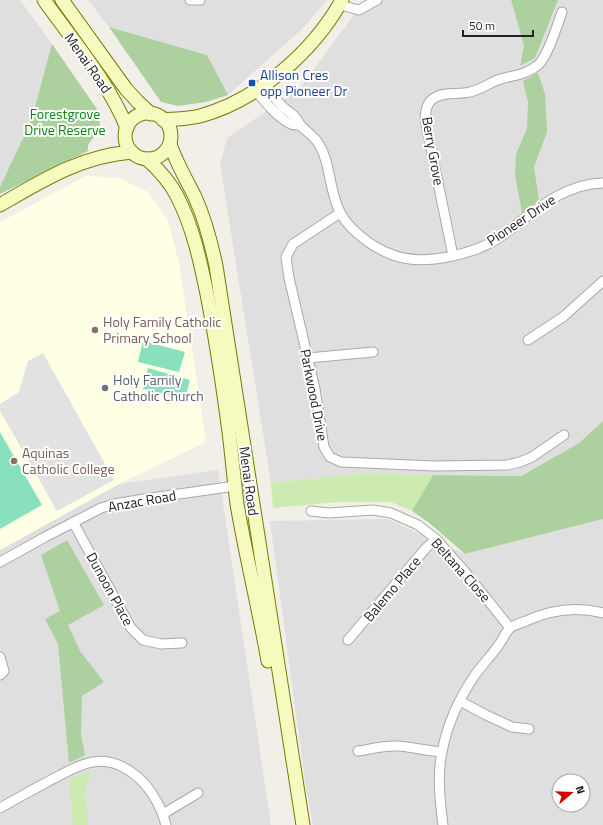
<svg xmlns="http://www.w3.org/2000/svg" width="603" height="825" font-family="'Titillium Web',sans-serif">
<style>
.residential{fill:#e0dfdf;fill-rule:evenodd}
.education{fill:#ffffe5}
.grass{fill:#cdebb0}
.forest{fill:#add19e}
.pitch{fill:#88e0be}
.parking{fill:#e2e2e2}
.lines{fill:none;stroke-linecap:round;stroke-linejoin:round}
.street-casing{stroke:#a9a9a9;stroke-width:11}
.secondary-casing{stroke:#707d05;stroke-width:15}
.street{stroke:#fff;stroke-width:9}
.secondary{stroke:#f7fabf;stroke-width:13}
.transit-dot{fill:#1a4fb4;stroke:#fff;stroke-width:1.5}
.education-dot{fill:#8d6e63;stroke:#fff;stroke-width:1.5}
.worship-dot{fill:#6b7280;stroke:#fff;stroke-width:1.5}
.labels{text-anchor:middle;stroke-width:4;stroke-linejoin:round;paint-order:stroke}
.street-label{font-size:14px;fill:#222;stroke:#fff}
.transit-label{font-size:14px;fill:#164399;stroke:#fff;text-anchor:start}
.park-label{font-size:14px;fill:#0c8416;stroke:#fff}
.education-label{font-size:14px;fill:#785e54;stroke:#fff;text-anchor:start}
.worship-label{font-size:14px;fill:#5b616d;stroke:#fff;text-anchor:start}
</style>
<rect width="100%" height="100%" fill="#f2efe9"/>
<g class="residential">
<path d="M0,0H20L52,44L31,121L0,187Z"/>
<path d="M88,0H327L302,29L228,95L207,55L109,27Z"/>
<path d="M368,0H511L524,46L520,66L535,58L558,0H603V421L579,443L521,476L433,475L366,473L271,483L220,164L227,138L300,88L362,4Z"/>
<path d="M218,470L271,825H0V550L119,484Z"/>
<path d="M387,519L465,554L603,519V825H313L306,788L270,521ZM559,781H583V805H559Z"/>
</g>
<path class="education" d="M86,176L119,178L148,192L167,218L179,263L206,442L119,484L0,550V222Z"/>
<g class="grass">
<path d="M366,473L433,475L412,511L391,502H339L273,508L271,483Z"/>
<path d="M91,770L85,793L88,825H72L73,824L69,780Z"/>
</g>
<g class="forest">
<path d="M511,0H558L535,58L520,66L524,46Z"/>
<path d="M109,27L207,55L228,95L206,102L178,106L161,102Z"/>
<path d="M52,44L99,112L100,128L88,145V151L0,194V187L31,121Z"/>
<path d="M538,73L545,94L547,132L534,167L539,200L522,213L515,175L516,154L527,129L528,102L523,81Z"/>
<path d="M603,421V519L465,554L428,522L412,511L433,475L521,476L579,443Z"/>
<path d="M67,540L104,605L68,625L80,651L104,682L82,696L81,735L85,755L69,763L58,644L45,619L60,611L41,555Z"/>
</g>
<g class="pitch">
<path d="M143,341L185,352L179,372L138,362Z"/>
<path d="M148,368L190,380L185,399L143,389Z"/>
<path d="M0,432L42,505L0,529Z"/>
</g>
<path class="parking" d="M43,353L114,480L57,511L0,411V404L19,392L28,361Z"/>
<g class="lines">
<g class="street-casing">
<g id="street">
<path d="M190,0H200"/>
<path d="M340,5L359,10L377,0"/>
<path d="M265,85C271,92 276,100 282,106C286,110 293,114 296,118C298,120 299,123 301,126C308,133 317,138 321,148C331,166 329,191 340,212C344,220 350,227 357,233C367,242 379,250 393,255C424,267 477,254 503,235C534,212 562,184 603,183"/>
<path d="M256,91C265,102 278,118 291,124C293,125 297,125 300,125"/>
<path d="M340,213L293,244L286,257L289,278L315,389L324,447L330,457L341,462L435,466L507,465L520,462L532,457L564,435"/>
<path d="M453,256L425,119C426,111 426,103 434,98C444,91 459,95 470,92C479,90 487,85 495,81C511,75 525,76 538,65C548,56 557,26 562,12"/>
<path d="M528,340L563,317L603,281"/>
<path d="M308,358L373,352"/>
<path d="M311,511L329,513L373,510L391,513L418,525L436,539L466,573L510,628"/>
<path d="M73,522L131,628L143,640L161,644L182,643"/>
<path d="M0,562L47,536L101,508L114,504L144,499L235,486"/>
<path d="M348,640L426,548L436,539"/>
<path d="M0,657L4,671L0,675"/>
<path d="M460,701L486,715L512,727L529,729"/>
<path d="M358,751C371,749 385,745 398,746C413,747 427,751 442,752"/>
<path d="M0,808C16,799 32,790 49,781C61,775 74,767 88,763C117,755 144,777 157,802C161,809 164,817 166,825"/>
<path d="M163,814L198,793"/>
<path d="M443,825C440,801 437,776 442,752C447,725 460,697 475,675C482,665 491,656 498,646C502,641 505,633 510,628C514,625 521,623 526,621C552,609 576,606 603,613"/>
</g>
</g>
<g class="secondary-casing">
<g id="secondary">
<path d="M44,0C73,41 108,81 127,128"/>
<path d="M62,0L126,89L138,102L151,114"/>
<circle cx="148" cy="136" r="23"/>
<path d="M163,120C175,119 188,119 200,116C258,100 313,52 342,0"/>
<path d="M170,144C176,162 186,179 195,197C205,219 211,242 216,266L303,825"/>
<path d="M147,159C159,170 170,182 177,196C193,227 200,260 207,294C216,340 223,386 229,432C232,456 234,480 237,504C246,557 259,609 268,661"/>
<path d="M0,205C43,180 81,156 132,152"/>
</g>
</g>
<use href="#street" class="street"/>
<use href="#secondary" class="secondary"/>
</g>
<rect class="transit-dot" x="248" y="79" width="8" height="8" rx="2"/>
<g class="education-dot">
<circle cx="95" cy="330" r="4"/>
<circle cx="14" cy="461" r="4"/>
</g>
<circle class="worship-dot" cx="105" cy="388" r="4"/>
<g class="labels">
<g class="street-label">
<text transform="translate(88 63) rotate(55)" y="5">Menai Road</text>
<text transform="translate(433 151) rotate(80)" y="5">Berry Grove</text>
<text transform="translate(521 220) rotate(-34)" y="5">Pioneer Drive</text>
<text transform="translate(314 395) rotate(79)" y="5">Parkwood Drive</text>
<text transform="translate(249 481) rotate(82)" y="5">Menai Road</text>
<text transform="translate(142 501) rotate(-10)" y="5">Anzac Road</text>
<text transform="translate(461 570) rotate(48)" y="5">Beltana Close</text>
<text transform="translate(110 589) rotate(61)" y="5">Dunoon Place</text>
<text transform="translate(392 589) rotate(-50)" y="5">Balemo Place</text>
</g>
<g class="transit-label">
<text x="260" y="80">Allison Cres<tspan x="260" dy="16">opp Pioneer Dr</tspan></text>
</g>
<g class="park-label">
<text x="65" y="119">Forestgrove<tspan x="65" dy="16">Drive Reserve</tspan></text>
</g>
<g class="education-label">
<text x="103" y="327">Holy Family Catholic<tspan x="103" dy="16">Primary School</tspan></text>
<text x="22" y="458">Aquinas<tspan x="22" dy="16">Catholic College</tspan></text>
</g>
<g class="worship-label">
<text x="113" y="385">Holy Family<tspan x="113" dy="16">Catholic Church</tspan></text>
</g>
</g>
<g transform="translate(571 793) rotate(71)"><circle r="19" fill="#ffffff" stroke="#a7a7a7"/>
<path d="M0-3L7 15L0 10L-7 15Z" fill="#d40000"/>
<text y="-6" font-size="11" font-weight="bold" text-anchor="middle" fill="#222222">N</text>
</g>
<path d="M463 30v6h70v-6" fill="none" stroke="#222222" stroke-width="2"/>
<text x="469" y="30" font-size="12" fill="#222222" stroke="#ffffff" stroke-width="3" paint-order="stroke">50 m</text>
</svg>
